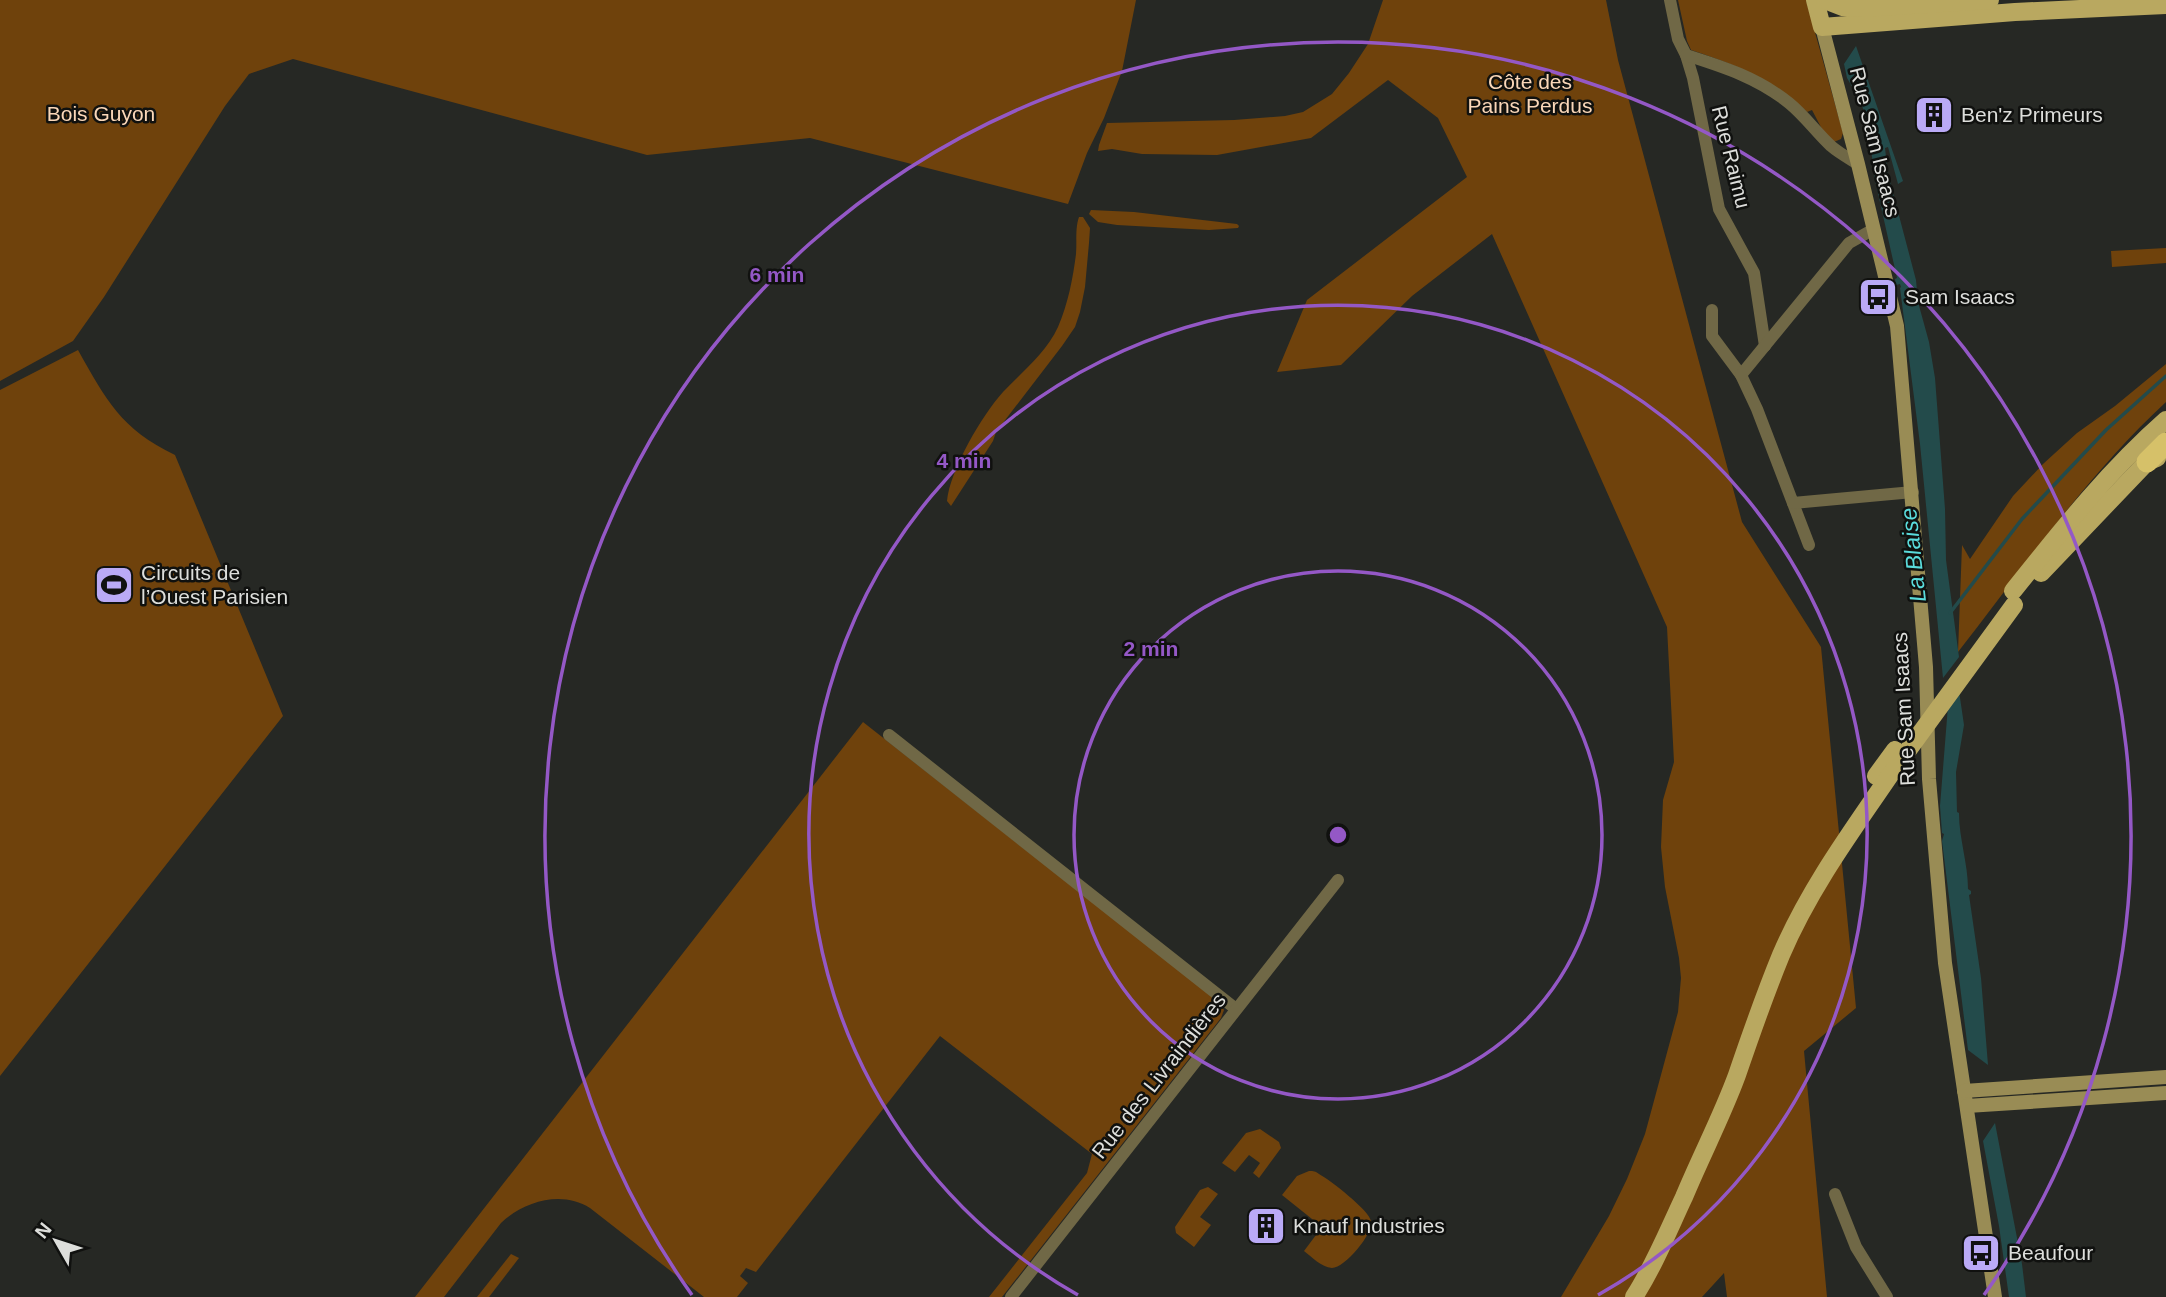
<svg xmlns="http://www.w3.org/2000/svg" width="2166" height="1297" font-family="Arial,sans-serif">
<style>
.green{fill:#6f420c}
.water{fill:#234b4b}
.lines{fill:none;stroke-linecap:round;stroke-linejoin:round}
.stream{stroke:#234b4b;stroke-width:3.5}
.street{stroke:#706846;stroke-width:12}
.secondary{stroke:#998c55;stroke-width:14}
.primary{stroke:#b9a860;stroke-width:18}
.highway{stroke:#d6c169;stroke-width:21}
.primary-bridge{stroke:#b9a860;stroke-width:18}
.ring{fill:none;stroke:#9458c6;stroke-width:3.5}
.labels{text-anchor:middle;stroke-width:5;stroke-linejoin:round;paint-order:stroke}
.park-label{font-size:21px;fill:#fad7b8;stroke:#10110f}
.poi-label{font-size:21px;fill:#dddedb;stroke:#10110f;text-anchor:start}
.street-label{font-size:21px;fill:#dddedb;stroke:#10110f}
.water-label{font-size:23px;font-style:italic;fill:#5adcdc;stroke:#10110f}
.centre{fill:#9458c6;stroke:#10110f;stroke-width:3.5}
.ring-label{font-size:21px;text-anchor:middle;font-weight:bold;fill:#9458c6;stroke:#10110f;stroke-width:5;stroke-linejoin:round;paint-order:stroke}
</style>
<rect width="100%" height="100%" fill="#262824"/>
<g class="green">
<path d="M0,0H1136L1122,71L1104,118L1087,153L1068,204L810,138L647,155L293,59L249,74L225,106L104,297L73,341L0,381Z"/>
<path d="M1383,0H1606L1618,60L1742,522L1821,647L1856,1008L1804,1051L1827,1297H1727L1724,1273L1702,1297H1561L1609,1216L1627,1179L1645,1134L1678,1012L1681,978L1679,958L1665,887L1661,847L1663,800L1674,762L1667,627L1492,234L1412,296L1341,365L1277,372L1307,300L1467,177L1438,118L1388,80L1311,138L1217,155L1142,154L1112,149L1098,151L1099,145L1107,123L1234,120L1285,116L1303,112L1332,94L1349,73L1368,44Z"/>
<path d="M1678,0H1806L1843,133L1841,139L1834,142L1824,133L1812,110L1807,112C1774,81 1735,64 1691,50L1687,41Z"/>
<path d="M1091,210L1134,212L1237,224L1239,226L1238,228L1209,230L1117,225L1098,222L1089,214Z"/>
<path d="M1079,217H1083L1090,228L1089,243L1085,287L1080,312L1075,327L1062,346L996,432L993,441L951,506L947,501C950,470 982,415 1003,392C1022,372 1046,353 1058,327C1068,304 1073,278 1076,254C1077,242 1075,228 1079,217Z"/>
<path d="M2166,248V263L2112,267L2111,251Z"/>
<path d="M78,350C106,400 121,429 175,455L283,716L0,1076V390Z"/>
<path d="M2166,364V402C2086,476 2025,566 1958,652L1962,545L1970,559L2013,496L2043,464L2077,433L2115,406Z"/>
<path d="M863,722L1218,1001L1224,1010L1221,1018L1002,1297H989L1087,1173L1092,1154L940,1036L756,1272L746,1268L740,1276L748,1283L737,1297H704L590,1208C562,1190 524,1201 501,1223L444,1297H415Z"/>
<path d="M1260,1129L1279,1142L1281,1148L1259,1178L1253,1173L1260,1163L1249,1155L1235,1172L1222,1163L1246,1133Z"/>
<path d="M1309,1171C1314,1171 1315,1171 1319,1174C1330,1180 1369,1210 1371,1221C1374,1233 1345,1268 1332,1268C1321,1267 1312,1257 1304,1251L1322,1227L1282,1195L1297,1176Z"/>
<path d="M1208,1187L1218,1194L1200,1217L1211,1225L1194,1247L1176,1233L1175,1227L1200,1190Z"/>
<path d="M511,1254L519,1258L489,1297H477Z"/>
</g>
<g class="water">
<path d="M1856,46L1903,181L1898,184L1888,147L1885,148L1888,174L1916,280L1918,302L1929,342L1935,378L1945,509L1946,560L1959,657L1943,678L1920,444L1900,288L1901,287L1900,284L1896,285L1895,279L1897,278L1875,180L1868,126L1861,102L1847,78L1844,64Z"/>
<path d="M1959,691L1964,725L1956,772L1957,812L1959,813C1959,839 1968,863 1968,889L1971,891V894L1969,895L1981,978L1988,1065L1968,1050L1942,841L1944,834L1942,833L1940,806L1948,706Z"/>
<path d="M1995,1123L2022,1264L2026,1297H2009L1999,1226L1983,1141Z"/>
</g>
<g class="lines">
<path class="stream" d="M1950,613L2022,519L2106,430L2166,376"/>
<g class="street">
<path d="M1670,0L1678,39L1686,55L1693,78L1719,209L1754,273L1765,346"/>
<path d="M1686,55C1724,67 1758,78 1789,103C1805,116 1816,132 1831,146C1839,153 1850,159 1858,164"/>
<path d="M1712,310V336L1741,375L1757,409L1809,545"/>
<path d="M1741,375L1849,243L1874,229"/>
<path d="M1793,503L1913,492"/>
<path d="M889,735L1236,1009"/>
<path d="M1835,1194L1856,1247L1887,1297"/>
<path d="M1011,1297L1338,880"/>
</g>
<g class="secondary">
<path d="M1822,27L1858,164L1897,326L1926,667L1929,779L1945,963L1995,1297"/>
<path d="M1964,1091L2166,1077"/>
<path d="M1967,1106L2166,1093"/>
</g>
<g class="primary">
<path d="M1815,0L1822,27L2015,12L2166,5"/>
<path d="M1825,0L1843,7L1864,8L1990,0"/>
<path d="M2041,573L2147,462L2157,458"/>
<path d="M2013,591C2061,531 2108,471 2166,420"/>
<path d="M1876,776L1895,750"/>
<path d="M1634,1297C1654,1266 1668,1231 1684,1197C1701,1156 1722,1116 1737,1075C1751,1034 1765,994 1781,955C1810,887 1854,828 1895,768"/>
</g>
<path class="highway" d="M2147,462L2166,443"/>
<path class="primary-bridge" d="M1895,768L2014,605"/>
</g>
<g class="ring">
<circle cx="1338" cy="835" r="264"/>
<path d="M1078 1295A529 529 0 1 1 1598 1295"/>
<path d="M692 1295A793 793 0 1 1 1984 1295"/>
</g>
<defs>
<g id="building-square" transform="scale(2.0125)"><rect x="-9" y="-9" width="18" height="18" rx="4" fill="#baaaf6" stroke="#10110f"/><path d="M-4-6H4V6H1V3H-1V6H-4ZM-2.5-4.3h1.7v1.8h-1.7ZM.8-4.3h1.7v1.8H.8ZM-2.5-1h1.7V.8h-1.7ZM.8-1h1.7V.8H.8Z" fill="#111"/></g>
<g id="bus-square" transform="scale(2.0125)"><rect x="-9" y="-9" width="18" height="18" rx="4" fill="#baaaf6" stroke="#10110f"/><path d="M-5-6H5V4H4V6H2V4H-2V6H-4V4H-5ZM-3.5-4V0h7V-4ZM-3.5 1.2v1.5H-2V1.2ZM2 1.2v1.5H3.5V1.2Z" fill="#111"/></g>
<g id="stadium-square" transform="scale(2.0125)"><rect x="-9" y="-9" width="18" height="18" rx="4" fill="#baaaf6" stroke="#10110f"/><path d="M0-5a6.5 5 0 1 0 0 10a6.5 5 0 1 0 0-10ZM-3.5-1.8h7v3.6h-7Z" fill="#111"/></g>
</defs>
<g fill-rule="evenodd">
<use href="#building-square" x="1934" y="115"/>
<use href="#bus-square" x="1878" y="297"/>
<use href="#stadium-square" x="114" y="585"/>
<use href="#building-square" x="1266" y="1226"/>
<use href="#bus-square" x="1981" y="1253"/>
</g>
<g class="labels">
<g class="park-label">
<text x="1530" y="89">Côte des<tspan x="1530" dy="24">Pains Perdus</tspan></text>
<text x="101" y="121">Bois Guyon</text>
</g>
<g class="poi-label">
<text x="1961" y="122">Ben'z Primeurs</text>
<text x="1905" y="304">Sam Isaacs</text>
<text x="141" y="580">Circuits de<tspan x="141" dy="24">l’Ouest Parisien</tspan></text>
<text x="1293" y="1233">Knauf Industries</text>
<text x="2008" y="1260">Beaufour</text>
</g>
<g class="street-label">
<text transform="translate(1875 142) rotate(76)" y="7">Rue Sam Isaacs</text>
<text transform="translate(1731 157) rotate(76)" y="7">Rue Raimu</text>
<text transform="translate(1904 709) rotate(-93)" y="7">Rue Sam Isaacs</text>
<text transform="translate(1159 1076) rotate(-52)" y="7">Rue des Livraindières</text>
</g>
<g class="water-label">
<text transform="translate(1913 555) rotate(-96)" y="8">La Blaise</text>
</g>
</g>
<circle cx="1338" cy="835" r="10" class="centre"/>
<g class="ring-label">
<text x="777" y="282">6 min</text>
<text x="964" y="468">4 min</text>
<text x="1151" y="656">2 min</text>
</g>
<g transform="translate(56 1241) rotate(309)" stroke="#10110f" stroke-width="5" paint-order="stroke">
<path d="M0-5L12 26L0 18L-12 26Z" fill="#dddedb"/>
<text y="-10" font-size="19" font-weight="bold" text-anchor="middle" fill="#dddedb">N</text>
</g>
</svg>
